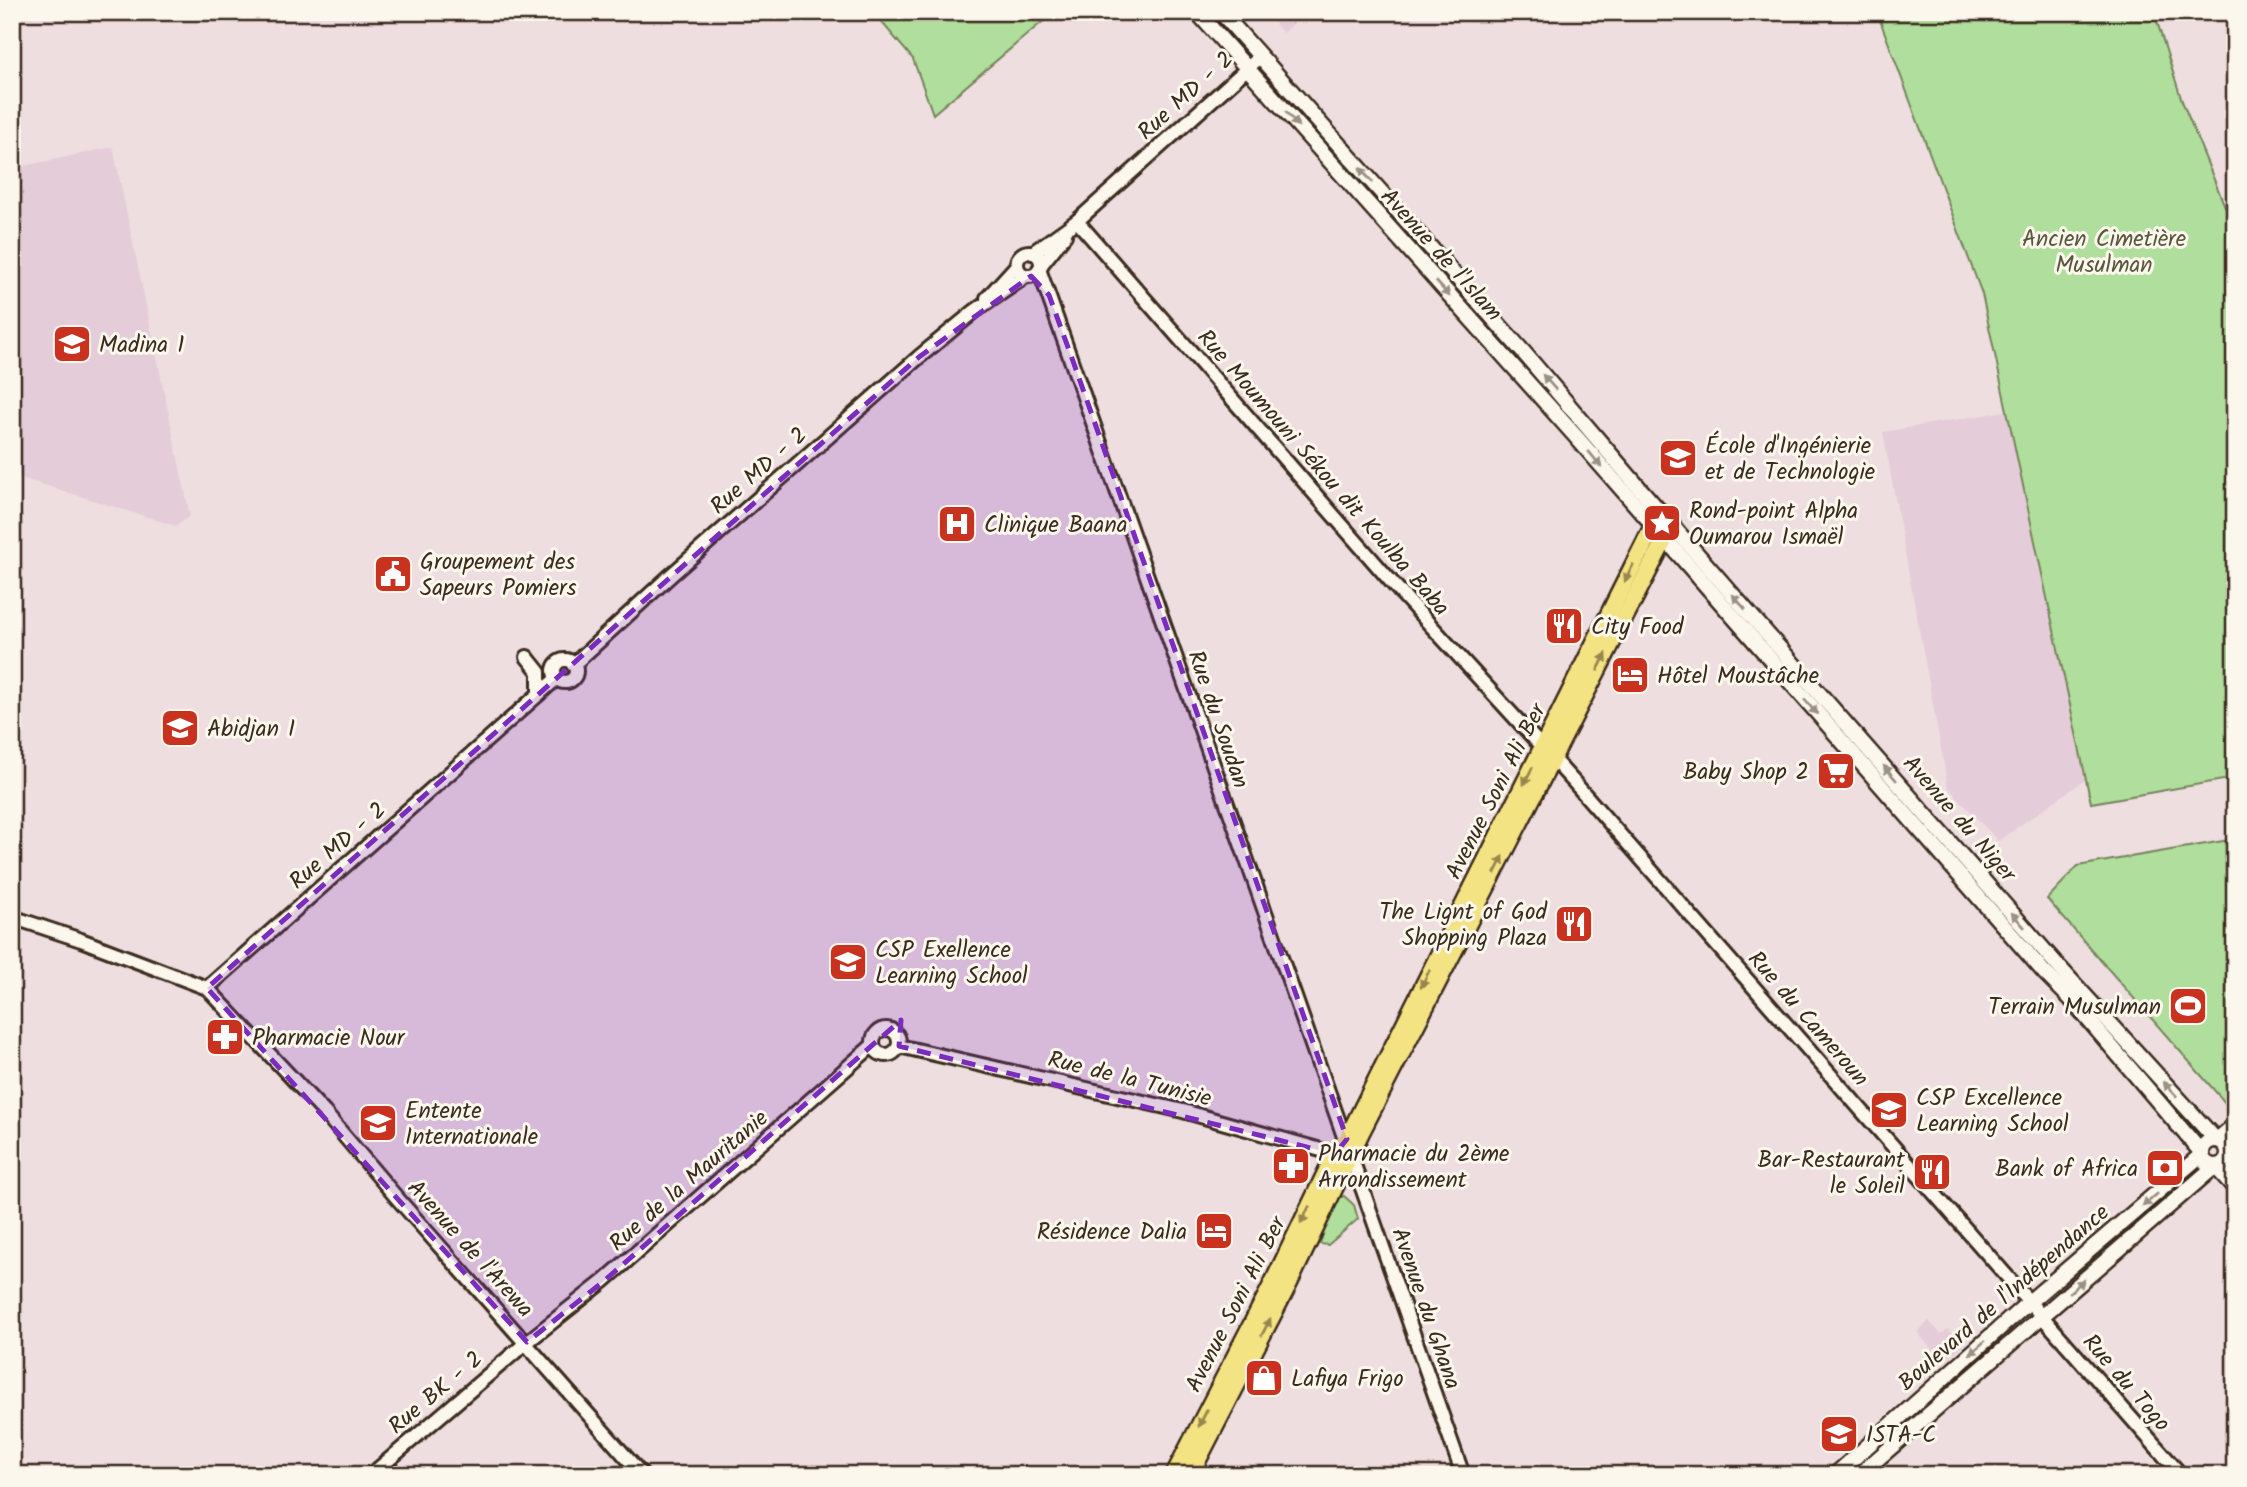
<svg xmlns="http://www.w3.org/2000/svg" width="2247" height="1487" font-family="Kalam,sans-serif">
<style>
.built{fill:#e4ccd8}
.green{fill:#b0de9c;stroke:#76845d;stroke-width:2}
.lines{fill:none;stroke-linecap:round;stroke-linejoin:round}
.tertiary-casing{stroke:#3b2a1e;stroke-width:18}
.secondary-casing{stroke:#3b2a1e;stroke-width:19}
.primary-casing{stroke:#3b2a1e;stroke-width:21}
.tertiary{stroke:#fbf7ec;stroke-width:12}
.secondary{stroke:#fbf7ec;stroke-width:14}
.primary{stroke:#f4e382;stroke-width:16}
.oneway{fill:#9b9085}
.oneway2{fill:#988650}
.marked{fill:#7b2cbf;fill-opacity:0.2;stroke:#7b2cbf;stroke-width:5;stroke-dasharray:14 9;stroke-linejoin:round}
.labels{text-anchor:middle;stroke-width:6;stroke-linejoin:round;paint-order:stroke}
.street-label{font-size:23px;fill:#3b2a1e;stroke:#fbf7ec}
.park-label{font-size:23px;fill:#58573e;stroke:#fbf7ec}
.poi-label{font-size:23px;fill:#3b2a1e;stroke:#fbf7ec;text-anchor:start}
</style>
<rect width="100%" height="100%" fill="#eedee0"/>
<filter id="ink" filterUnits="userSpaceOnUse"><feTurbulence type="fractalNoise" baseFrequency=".0143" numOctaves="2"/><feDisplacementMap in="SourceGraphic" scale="14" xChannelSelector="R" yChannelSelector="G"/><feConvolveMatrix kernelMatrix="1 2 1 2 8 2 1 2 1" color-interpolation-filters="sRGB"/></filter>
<g filter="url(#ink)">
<g class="built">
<path d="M1265,12H1307L1283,33Z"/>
<path d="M113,147L190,516L176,526L12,475V172L15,168Z"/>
<path d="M2007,411L2086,779L1998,841L1948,787L1883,432Z"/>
<path d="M1929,1321L1941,1334L1948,1329L1963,1345L1943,1362L1917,1332Z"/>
</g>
<g class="green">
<path d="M873,12H1054L933,114L913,59Z"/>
<path d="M1877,12H2154L2182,101L2235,231V778L2091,803L1982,294Z"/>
<path d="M2235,839V1114L2047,899L2078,866Z"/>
<path d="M1344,1196L1354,1205L1358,1219L1328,1245L1320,1244L1326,1224L1338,1198Z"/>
</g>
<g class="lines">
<g class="tertiary-casing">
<g id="tertiary">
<path d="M1077,221L1402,594L1573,781L2181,1475"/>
<circle cx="1029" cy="264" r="12"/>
<path d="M1032,253L1077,221L1260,57"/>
<path d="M1041,265L1065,235"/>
<path d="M1039,269L1463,1475"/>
<path d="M987,298L1017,265"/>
<path d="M527,657L539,672V694"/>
<circle cx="565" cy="671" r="11"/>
<path d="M573,665L670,576L919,357L975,311L1026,276"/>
<path d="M12,917L81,940L207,988L324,1112L397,1198L642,1475"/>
<path d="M207,988L557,678"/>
<circle cx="886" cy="1042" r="13"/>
<path d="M899,1046L1183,1111L1335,1154L1342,1159"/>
<path d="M371,1475L527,1342L604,1281L873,1045"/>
</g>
</g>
<g class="secondary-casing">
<g id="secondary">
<path d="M1197,12L1578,439L2044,972L2070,998L2201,1152"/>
<path d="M1221,12L1525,354L1640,489L2058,966L2216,1140"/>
<circle cx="2215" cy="1153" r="13"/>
<path d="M2217,1140L2235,1125"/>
<path d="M2216,1167L2235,1188"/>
<path d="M1835,1475L2029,1302L2201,1155"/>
<path d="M1859,1475L2214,1167"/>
</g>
</g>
<g class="primary-casing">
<g id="primary">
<path d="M1174,1475L1270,1289L1335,1154L1347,1139L1660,512"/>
<path d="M1190,1475L1289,1283L1361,1132L1672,525"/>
</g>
</g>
<use href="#tertiary" class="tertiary"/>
<use href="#secondary" class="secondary"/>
<use href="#primary" class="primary"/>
</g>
<defs><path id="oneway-solid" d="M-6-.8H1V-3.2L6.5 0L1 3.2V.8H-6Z" transform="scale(1.75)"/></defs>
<g class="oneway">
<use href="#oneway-solid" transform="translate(1292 119) rotate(49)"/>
<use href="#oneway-solid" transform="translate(1366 175) rotate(-132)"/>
<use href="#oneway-solid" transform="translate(1443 289) rotate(48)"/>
<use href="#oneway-solid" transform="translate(1549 382) rotate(-131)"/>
<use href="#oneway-solid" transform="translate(1595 459) rotate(50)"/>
<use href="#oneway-solid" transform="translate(1739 602) rotate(-131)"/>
<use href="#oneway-solid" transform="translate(1811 707) rotate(49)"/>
<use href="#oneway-solid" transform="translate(1890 773) rotate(-131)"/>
<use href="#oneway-solid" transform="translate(2018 920) rotate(-131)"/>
<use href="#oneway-solid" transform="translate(2170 1089) rotate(-132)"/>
<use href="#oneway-solid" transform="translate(2150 1200) rotate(140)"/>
<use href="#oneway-solid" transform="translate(2077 1286) rotate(-41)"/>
<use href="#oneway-solid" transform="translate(1977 1348) rotate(138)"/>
</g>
<g class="oneway2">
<use href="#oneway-solid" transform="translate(1629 573) rotate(116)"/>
<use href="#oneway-solid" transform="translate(1602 662) rotate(-63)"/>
<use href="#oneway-solid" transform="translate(1528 776) rotate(117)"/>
<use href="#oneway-solid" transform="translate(1499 865) rotate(-63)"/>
<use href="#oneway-solid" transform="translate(1425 979) rotate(116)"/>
<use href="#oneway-solid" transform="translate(1305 1215) rotate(116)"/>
<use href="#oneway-solid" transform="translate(1266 1327) rotate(-63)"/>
<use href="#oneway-solid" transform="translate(1203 1418) rotate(117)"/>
</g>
</g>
<path class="marked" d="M1031,276L1049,295L1073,361L1347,1139L1335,1154L899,1046L901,1020L604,1281L527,1342L207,988L919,357Z"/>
<defs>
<g id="school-square" transform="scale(2.0125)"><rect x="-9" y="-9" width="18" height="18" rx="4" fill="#c8321e" stroke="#fbf7ec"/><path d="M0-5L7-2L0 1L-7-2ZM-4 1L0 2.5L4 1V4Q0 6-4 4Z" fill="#fff"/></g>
<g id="university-square" transform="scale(2.0125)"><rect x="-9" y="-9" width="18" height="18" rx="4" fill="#c8321e" stroke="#fbf7ec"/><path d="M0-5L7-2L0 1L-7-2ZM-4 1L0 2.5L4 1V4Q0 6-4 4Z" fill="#fff"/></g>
<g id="sight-square" transform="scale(2.0125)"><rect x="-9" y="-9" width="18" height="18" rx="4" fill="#c8321e" stroke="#fbf7ec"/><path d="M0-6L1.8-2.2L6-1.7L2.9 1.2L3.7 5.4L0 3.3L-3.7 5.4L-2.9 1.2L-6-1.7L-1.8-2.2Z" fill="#fff"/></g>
<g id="hospital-square" transform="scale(2.0125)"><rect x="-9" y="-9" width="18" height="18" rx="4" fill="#c8321e" stroke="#fbf7ec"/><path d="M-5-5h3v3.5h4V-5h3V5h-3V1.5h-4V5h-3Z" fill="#fff"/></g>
<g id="civic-square" transform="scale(2.0125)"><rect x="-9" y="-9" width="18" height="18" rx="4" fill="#c8321e" stroke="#fbf7ec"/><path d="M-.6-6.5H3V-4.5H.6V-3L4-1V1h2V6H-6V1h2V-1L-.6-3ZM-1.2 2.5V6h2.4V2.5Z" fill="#fff"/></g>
<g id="restaurant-square" transform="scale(2.0125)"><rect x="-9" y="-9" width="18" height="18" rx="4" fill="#c8321e" stroke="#fbf7ec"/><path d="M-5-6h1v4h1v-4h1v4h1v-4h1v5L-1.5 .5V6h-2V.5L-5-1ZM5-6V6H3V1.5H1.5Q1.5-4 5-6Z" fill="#fff"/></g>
<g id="hotel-square" transform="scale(2.0125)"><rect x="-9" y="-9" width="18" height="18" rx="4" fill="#c8321e" stroke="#fbf7ec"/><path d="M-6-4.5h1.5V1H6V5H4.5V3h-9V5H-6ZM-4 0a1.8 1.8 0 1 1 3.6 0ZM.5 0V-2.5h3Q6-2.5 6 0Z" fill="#fff"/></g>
<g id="supermarket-square" transform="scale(2.0125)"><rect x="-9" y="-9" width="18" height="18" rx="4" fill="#c8321e" stroke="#fbf7ec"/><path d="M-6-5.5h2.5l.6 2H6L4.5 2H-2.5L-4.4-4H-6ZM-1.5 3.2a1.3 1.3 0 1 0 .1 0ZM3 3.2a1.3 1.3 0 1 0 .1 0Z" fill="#fff"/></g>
<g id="stadium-square" transform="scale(2.0125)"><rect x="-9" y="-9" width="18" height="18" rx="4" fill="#c8321e" stroke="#fbf7ec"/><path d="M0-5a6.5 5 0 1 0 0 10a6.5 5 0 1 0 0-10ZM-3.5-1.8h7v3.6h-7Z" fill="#fff"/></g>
<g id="pharmacy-square" transform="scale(2.0125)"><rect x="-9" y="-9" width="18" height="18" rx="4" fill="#c8321e" stroke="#fbf7ec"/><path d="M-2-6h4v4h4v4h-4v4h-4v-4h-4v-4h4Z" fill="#fff"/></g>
<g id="bank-square" transform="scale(2.0125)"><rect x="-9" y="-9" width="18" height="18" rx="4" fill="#c8321e" stroke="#fbf7ec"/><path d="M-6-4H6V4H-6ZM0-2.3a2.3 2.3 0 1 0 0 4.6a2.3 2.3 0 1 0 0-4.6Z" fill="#fff"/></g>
<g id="shop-square" transform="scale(2.0125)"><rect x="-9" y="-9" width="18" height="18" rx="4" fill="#c8321e" stroke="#fbf7ec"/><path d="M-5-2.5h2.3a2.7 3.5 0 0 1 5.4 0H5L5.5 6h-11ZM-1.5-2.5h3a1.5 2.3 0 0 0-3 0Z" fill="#fff"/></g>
</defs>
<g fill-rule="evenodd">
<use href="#school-square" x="72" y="344"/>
<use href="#university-square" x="1678" y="458"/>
<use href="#sight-square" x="1662" y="523"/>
<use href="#hospital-square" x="957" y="524"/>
<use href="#civic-square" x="393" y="574"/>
<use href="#restaurant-square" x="1564" y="626"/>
<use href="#hotel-square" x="1630" y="675"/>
<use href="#school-square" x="180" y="728"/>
<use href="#supermarket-square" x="1836" y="771"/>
<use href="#restaurant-square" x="1574" y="924"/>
<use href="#school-square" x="848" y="962"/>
<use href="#stadium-square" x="2188" y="1006"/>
<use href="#pharmacy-square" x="225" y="1037"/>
<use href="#school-square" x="1889" y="1110"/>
<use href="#university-square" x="378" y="1123"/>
<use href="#pharmacy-square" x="1291" y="1166"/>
<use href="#bank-square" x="2165" y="1168"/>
<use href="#restaurant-square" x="1932" y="1172"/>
<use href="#hotel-square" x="1214" y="1231"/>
<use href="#shop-square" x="1264" y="1378"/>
<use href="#university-square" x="1839" y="1434"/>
</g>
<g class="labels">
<g class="street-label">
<text transform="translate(1185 95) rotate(-42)" y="8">Rue MD - 2</text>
<text transform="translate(1442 254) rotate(48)" y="8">Avenue de l'Islam</text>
<text transform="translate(758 470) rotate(-41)" y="8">Rue MD - 2</text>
<text transform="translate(1324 472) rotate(49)" y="8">Rue Moumouni Sékou dit Koulba Baba</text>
<text transform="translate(1219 719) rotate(71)" y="8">Rue du Soudan</text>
<text transform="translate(1495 791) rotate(-63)" y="8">Avenue Soni Ali Ber</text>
<text transform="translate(1960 818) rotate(49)" y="8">Avenue du Niger</text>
<text transform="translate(337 845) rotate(-41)" y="8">Rue MD - 2</text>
<text transform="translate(1809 1018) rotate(49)" y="8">Rue du Cameroun</text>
<text transform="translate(1130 1078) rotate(14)" y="8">Rue de la Tunisie</text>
<text transform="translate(688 1180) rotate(-41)" y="8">Rue de la Mauritanie</text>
<text transform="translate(471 1248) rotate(48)" y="8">Avenue de l'Arewa</text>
<text transform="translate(2003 1297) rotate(-41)" y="8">Boulevard de l'Indépendance</text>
<text transform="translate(1235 1304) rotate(-63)" y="8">Avenue Soni Ali Ber</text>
<text transform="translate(1427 1308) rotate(71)" y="8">Avenue du Ghana</text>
<text transform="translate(2127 1382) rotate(49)" y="8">Rue du Togo</text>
<text transform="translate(435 1392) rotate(-40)" y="8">Rue BK - 2</text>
</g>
<g class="park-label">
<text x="2104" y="246">Ancien Cimetière<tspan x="2104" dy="26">Musulman</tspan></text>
</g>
<g class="poi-label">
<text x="99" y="352">Madina 1</text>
<text x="1705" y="453">École d'Ingénierie<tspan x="1705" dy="26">et de Technologie</tspan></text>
<text x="1689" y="518">Rond-point Alpha<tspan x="1689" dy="26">Oumarou Ismaël</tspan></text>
<text x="984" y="532">Clinique Baana</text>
<text x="420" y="569">Groupement des<tspan x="420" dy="26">Sapeurs Pomiers</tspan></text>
<text x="1591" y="634">City Food</text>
<text x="1657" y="683">Hôtel Moustâche</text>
<text x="207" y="736">Abidjan I</text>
<text x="1809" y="779" text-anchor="end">Baby Shop 2</text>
<text x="1547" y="919" text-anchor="end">The Lignt of God<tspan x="1547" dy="26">Shopping Plaza</tspan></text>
<text x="875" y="957">CSP Exellence<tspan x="875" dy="26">Learning School</tspan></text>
<text x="2161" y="1014" text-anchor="end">Terrain Musulman</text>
<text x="252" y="1045">Pharmacie Nour</text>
<text x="1916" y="1105">CSP Excellence<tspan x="1916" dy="26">Learning School</tspan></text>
<text x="405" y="1118">Entente<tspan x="405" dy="26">Internationale</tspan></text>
<text x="1318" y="1161">Pharmacie du 2ème<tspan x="1318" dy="26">Arrondissement</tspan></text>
<text x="1905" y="1167" text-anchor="end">Bar-Restaurant<tspan x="1905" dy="26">le Soleil</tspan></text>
<text x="2138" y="1176" text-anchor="end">Bank of Africa</text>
<text x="1187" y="1239" text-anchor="end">Résidence Dalia</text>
<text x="1291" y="1386">Lafiya Frigo</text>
<text x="1866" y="1442">ISTA-C</text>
</g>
</g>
<rect width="2247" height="1487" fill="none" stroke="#fbf7ec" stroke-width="42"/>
<rect x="21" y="21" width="2205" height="1445" fill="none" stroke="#3b2a1e" stroke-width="2.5" filter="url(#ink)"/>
</svg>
